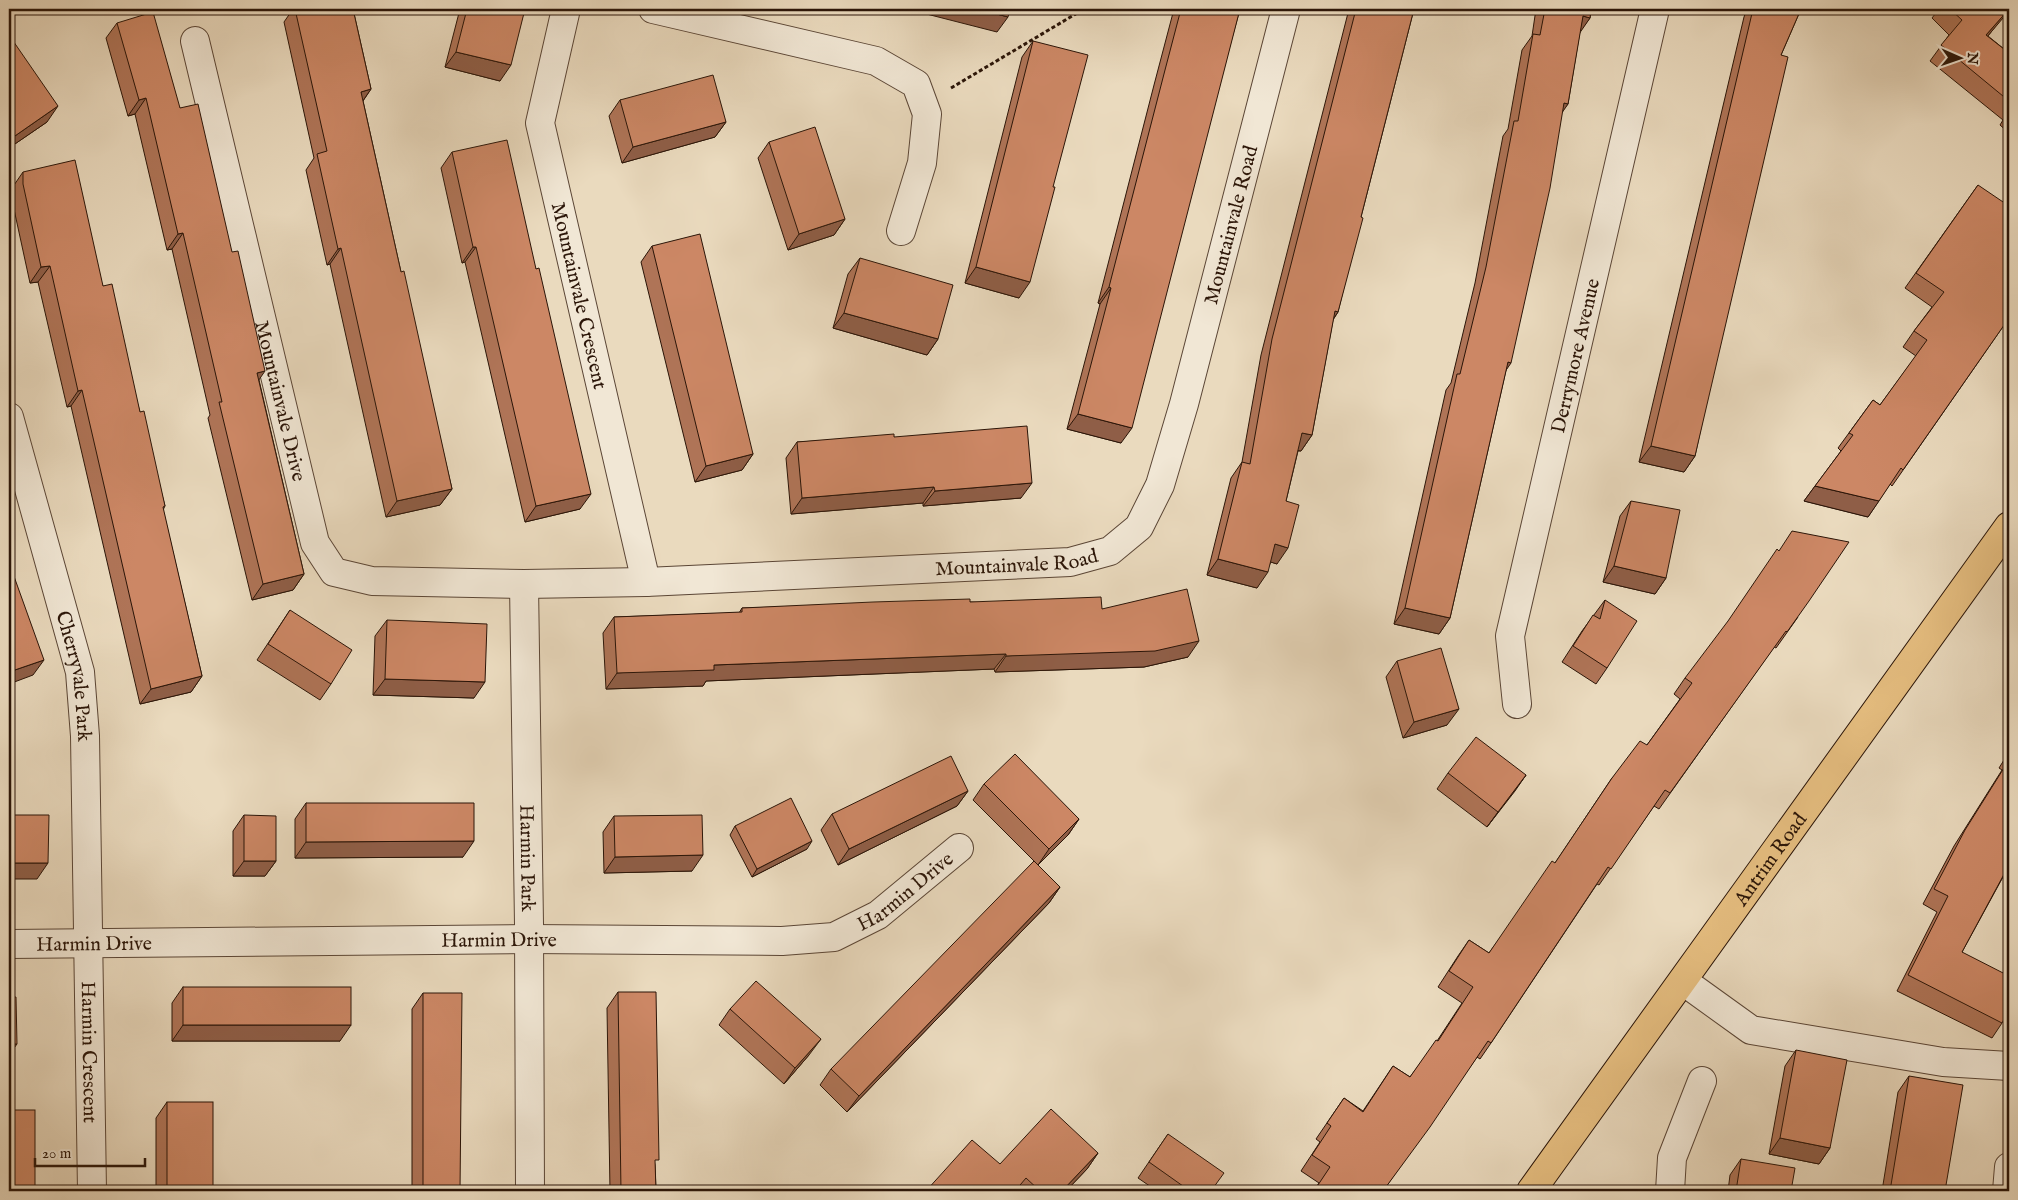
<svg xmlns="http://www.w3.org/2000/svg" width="2018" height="1200" font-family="'IM FELL English',serif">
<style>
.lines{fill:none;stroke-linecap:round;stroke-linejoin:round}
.minor-casing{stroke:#5b4636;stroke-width:30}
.major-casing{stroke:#2b1508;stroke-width:30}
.path{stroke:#2b1508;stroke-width:3;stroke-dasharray:4 2.5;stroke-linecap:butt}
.minor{stroke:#f1e7d5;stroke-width:28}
.major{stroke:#e5bd7f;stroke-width:28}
.wall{fill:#af7457;stroke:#2b1508}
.shaded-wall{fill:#8f5e47;stroke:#2b1508}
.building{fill:#cc8765;stroke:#2b1508}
.labels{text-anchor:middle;stroke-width:4;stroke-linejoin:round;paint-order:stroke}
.street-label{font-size:20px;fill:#2b1508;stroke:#f1e7d5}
</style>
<rect width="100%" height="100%" fill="#eadabe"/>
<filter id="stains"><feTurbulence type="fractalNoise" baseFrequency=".004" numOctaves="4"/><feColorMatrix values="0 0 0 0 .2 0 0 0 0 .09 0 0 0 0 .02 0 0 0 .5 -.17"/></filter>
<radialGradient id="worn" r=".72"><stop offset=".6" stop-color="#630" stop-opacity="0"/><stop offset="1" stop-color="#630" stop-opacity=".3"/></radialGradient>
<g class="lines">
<g class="minor-casing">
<g id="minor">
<path id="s1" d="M566,9L540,123L646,582"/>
<path d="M653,9L876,61L916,84L927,114L922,163L901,231"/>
<path id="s2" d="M195,41L315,543L334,572L372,581L524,584L646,582L1070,562L1110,551L1139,527L1160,485L1184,404L1286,9"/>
<path id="s3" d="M9,417L80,672L85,736L92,1191"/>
<path id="s4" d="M524,584L529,924L530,1191"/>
<path id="s5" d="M1517,704L1510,636L1655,9"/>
<path id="s6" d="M9,944L529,939L782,941L834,937L878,915L959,848"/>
<path d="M1683,981L1751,1030L1943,1062L2009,1066"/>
<path d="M1670,1191L1672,1158L1702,1081"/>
<path d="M2007,1191L2009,1167"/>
</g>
</g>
<g class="major-casing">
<g id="major">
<path id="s7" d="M1531,1191L2009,526"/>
</g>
</g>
<path class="path" d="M951,88L1084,9"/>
<use href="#minor" class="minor"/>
<use href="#major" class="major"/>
</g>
<g class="wall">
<path d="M293,9H353L371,89L363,101L401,272L452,489L440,505L386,517L330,264L327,265L306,170L314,158L284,22Z"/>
<path d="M460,9H525L500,81L445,67Z"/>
<path d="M1174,9H1240L1121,443L1067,429L1100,304L1098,303L1154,85Z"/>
<path d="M1349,9H1414L1361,217L1338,312L1333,320L1312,435L1301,451H1298L1286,501L1277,564L1271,562L1257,588L1207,575L1231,478L1242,462L1261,355Z"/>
<path d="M1536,9H1591L1590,18L1580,31L1568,104L1562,111L1506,370L1450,618L1439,634L1394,624L1446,390L1451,383L1475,283L1503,136L1508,129L1522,50L1532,36Z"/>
<path d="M1747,9H1801L1781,55L1695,456L1684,472L1639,462L1744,17Z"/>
<path d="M1939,9H2009L1988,36L2009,53V133L2000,125L2003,120L1930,61L1949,35L1932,18Z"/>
<path d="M117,23L180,108L259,380L304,574L293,590L252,600L208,418L210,415L172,249L167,250L135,114L128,116L106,38Z"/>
<path d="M9,35L47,122L9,148Z"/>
<path d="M1033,41L1019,298L965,283L1022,57Z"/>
<path d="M620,100L726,122L715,137L622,163L609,116Z"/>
<path d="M769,142L845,219L834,235L788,250L758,158Z"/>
<path d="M452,152L536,269L580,509L525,522L465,262L462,263L441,168Z"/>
<path d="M23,172L103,286L140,412L165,506L163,510L202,676L191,692L140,704L71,406L67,407L38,282L30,283L12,200V188Z"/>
<path d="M1978,185L2009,318L1892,486L1890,484L1868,517L1804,501L1841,451L1838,448L1873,400L1880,405L1916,356L1903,347L1914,331L1932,307L1905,288Z"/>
<path d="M652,246L753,454L742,470L695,482L641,262Z"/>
<path d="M860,258L938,339L927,355L833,328L848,274Z"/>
<path d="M894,437L1021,498L923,506V503L791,514L786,458L797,442Z"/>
<path d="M1631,501L1666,578L1655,594L1603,582L1620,516Z"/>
<path d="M1605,600L1607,668L1596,684L1562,662L1582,631Z"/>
<path d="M970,602L1102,609L1188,657L1144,667L995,672L994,669L706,681L703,686L606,689L603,633L614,617L739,613L742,608Z"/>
<path d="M290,610L331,684L320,700L257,660Z"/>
<path d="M1798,617L1776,648L1774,647L1659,809L1654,806L1599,885L1597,884L1491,1043L1480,1059L1477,1057L1383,1191H1313L1319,1183L1301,1171L1320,1142L1316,1139L1344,1098L1363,1111L1393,1066L1410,1077L1437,1041L1462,1003L1438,987L1458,956L1469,940L1489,953L1555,863L1612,778L1647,745L1680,699L1674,694L1685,678Z"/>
<path d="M387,620L474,698L373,695L375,636Z"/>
<path d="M1397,661L1447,725L1403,738L1386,677Z"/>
<path d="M2009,752V870L2003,878V877L1962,952L2002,1023L1992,1038L1897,991L1937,912L1923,904L1954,846L2002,770L1999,768Z"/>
<path d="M1448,773L1526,775L1487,827L1437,789Z"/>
<path d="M984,784L1079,819L1068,835L1038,865L973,800Z"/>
<path d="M968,791L957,806L838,865L821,830L832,814Z"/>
<path d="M306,803L463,857L295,858V819Z"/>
<path d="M244,815L276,861L265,876H233V831Z"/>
<path d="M614,816L692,871L604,873L603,832Z"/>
<path d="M735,826L807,849L752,877L730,835Z"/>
<path d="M1060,887L1049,903L847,1112L820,1085L831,1069Z"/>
<path d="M183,987L340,1041H172V1003Z"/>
<path d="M618,992L655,1165L656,1191H610L607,1008Z"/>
<path d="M423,993L460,1191H412V1009Z"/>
<path d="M730,1009L809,1055L784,1084L719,1025Z"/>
<path d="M1796,1050L1830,1148L1819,1164L1769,1154L1785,1066Z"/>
<path d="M1909,1076L1945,1191H1882L1898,1092Z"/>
<path d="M167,1102L213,1191H156V1118Z"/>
<path d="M1168,1134L1211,1191H1157L1138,1178Z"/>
<path d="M1098,1153L1087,1169L1066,1191H926L1000,1164Z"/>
<path d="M1741,1159L1791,1191H1728L1730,1175Z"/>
</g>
<g class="shaded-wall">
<path d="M907,9H978L1008,17L997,32Z"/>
<path d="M2009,9V11L1975,51L1986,35Z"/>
<path d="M1583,16L1590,18L1579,34Z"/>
<path d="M456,52L511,65L500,81L445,67Z"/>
<path d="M371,89L360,105L361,92Z"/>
<path d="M146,98L135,114L128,116L139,100Z"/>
<path d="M1564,103L1568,104L1557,120Z"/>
<path d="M58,106L47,122L9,148V143L12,138Z"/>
<path d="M726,122L715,137L622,163L633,147Z"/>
<path d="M845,219L834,235L788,250L799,234Z"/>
<path d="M183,233L172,249L167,250L178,234Z"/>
<path d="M473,247H476L465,262L462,263Z"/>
<path d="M341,248L330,264L327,265L338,249Z"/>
<path d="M50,266L38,282L30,283L41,267Z"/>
<path d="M976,267L1030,282L1019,298L965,283Z"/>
<path d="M1109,287L1111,288L1100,304L1098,303Z"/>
<path d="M1335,311L1338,312L1327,328Z"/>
<path d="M844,313L938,339L927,355L833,328Z"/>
<path d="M1508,362L1511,363L1500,379Z"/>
<path d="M265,371L254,387L257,373Z"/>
<path d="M82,390L71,406L67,407L78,391Z"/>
<path d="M1078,414L1132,428L1121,443L1067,429Z"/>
<path d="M1302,433L1312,435L1301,451L1291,449Z"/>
<path d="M1651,446L1695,456L1684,472L1639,462Z"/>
<path d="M753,454L742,470L695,482L706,466Z"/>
<path d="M1032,483L1021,498L923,506L935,491Z"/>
<path d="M1815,486L1879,501L1868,517L1804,501Z"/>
<path d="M934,487L923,503L791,514L802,498Z"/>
<path d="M452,489L440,505L386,517L397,501Z"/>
<path d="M591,494L580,509L525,522L536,506Z"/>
<path d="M1275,544L1288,548L1277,564L1264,560Z"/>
<path d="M1218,559L1268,572L1257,588L1207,575Z"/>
<path d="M1614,566L1666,578L1655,594L1603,582Z"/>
<path d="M304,574L293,590L252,600L263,584Z"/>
<path d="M1405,608L1450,618L1439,634L1394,624Z"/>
<path d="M1199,641L1188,657L1144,667L995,672L1006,656Z"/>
<path d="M1006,654L994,669L706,681L703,686L606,689L617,673L714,665Z"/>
<path d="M44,660L33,675L9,684V672Z"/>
<path d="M202,676L191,692L140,704L151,689Z"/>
<path d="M385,679L485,682L474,698L373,695Z"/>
<path d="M1459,709L1447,725L1403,738L1414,722Z"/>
<path d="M1526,775L1515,791L1487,827L1498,812Z"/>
<path d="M968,791L957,806L838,865L849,849Z"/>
<path d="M1079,819L1068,835L1038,865L1049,849Z"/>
<path d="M474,841L463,857L295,858L306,842Z"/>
<path d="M812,841L807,849L752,877L757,869Z"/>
<path d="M703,855L692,871L604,873L615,857Z"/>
<path d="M244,861H276L265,876H233Z"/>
<path d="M9,863H48L37,879H9Z"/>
<path d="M1060,887L1049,903L847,1112L859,1096Z"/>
<path d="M183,1025H351L340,1041H172Z"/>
<path d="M821,1039L809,1055L784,1084L795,1068Z"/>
<path d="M9,1044H17L9,1055Z"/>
<path d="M1780,1138L1830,1148L1819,1164L1769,1154Z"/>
<path d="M1098,1153L1087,1169L1066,1191H1062Z"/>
</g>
<g class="building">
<path d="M295,9H353L371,89L361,92L401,272L404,271L452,489L397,501L341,248L338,249L317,154L327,151Z"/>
<path d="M467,9H525L511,65L456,52Z"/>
<path d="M978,9H1010L1008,17Z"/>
<path d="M1181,9H1240L1132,428L1078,414L1111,288L1109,287L1165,70Z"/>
<path d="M1356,9H1414L1361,217L1363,218L1338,312L1335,311L1312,435L1302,433L1286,501L1299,505L1288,548L1275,544L1268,572L1218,559L1242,462L1250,464L1272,339Z"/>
<path d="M1545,9H1591L1590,18L1583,16L1568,104L1564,103L1550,188L1511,363L1508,362L1450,618L1405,608L1457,374H1460L1486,267L1514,121H1518L1533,34L1540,35Z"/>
<path d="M1753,9H1801L1781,55L1788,57L1695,456L1651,446Z"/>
<path d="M1950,9H2009L1986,35L2009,53V101L1941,45L1962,20Z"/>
<path d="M153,12L180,108L198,104L232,252L238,251L265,371L257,373L304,574L263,584L219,402H222L183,233L178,234L146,98L139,100L117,23Z"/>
<path d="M9,35L58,106L12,138L9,133Z"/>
<path d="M1033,41L1088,55L1053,187H1055L1030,282L976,267Z"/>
<path d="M713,75L726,122L633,147L620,100Z"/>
<path d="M815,127L845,219L799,234L769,142Z"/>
<path d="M507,140L536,269L539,268L591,494L536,506L476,247H473L452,152Z"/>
<path d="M75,160L103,286L112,284L140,412L144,411L165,506L163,507L202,676L151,689L82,390L78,391L50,266L41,267L23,184V172Z"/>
<path d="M1978,185L2009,206V318L1903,470L1901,468L1879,501L1815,486L1853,435L1849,433L1873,400L1880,405L1927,340L1914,331L1944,292L1916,273Z"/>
<path d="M700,234L753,454L706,466L652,246Z"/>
<path d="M860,258L953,285L938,339L844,313Z"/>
<path d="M1027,426L1032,483L935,491L934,487L802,498L797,442L894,434V437Z"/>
<path d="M1631,501L1680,510L1666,578L1614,566Z"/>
<path d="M1792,531L1849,542L1809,601L1787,632L1786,631L1670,793L1665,790L1611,869L1608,867L1491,1043L1488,1041L1430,1127L1383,1191H1314L1330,1167L1312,1155L1331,1126L1327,1123L1344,1098L1363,1112L1393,1066L1410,1077L1436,1040L1438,1041L1473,987L1449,971L1469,940L1489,953L1552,861L1555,863L1612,778L1640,741L1647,745L1692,683L1685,678L1728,621L1777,549L1779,551Z"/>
<path d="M9,568H11L44,660L9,672Z"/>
<path d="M1187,589L1199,641L1155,651L1006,656V654L714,665V670L617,673L614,617L742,612V608L873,602L970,599V602L1101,597L1102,609Z"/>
<path d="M1605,600L1637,621L1607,668L1573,646L1593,615L1600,619Z"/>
<path d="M290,610L352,650L331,684L268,644Z"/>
<path d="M387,620L487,624L485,682L385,679Z"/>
<path d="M1441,648L1459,709L1414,722L1397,661Z"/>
<path d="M1476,737L1526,775L1498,812L1448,773Z"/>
<path d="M1015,754L1079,819L1049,849L984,784Z"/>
<path d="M951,756L968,791L849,849L832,814Z"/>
<path d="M2009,760V865L1962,952L2009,976V1010L2002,1023L1908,975L1948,896L1934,889L1965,830Z"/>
<path d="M791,798L812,841L757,869L735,826Z"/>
<path d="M306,803H474V841L306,842Z"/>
<path d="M9,815H49L48,863H9Z"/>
<path d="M244,815L276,816V861H244Z"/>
<path d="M702,815L703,855L615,857L614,816Z"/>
<path d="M1034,861L1060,887L859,1096L831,1069Z"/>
<path d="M756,981L821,1039L795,1068L730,1009Z"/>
<rect x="183" y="987" width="168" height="38"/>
<path d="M618,992H656L659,1160H655L656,1191H621Z"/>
<path d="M423,993H462L460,1191H423Z"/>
<path d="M9,997H16L17,1044H9Z"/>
<path d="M1796,1050L1847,1060L1830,1148L1780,1138Z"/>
<path d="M1909,1076L1963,1085L1945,1191H1890Z"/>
<rect x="167" y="1102" width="46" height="89"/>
<path d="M1051,1109L1098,1153L1062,1191H1040L1026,1178L1015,1191H926L972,1140L1000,1164Z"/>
<rect x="9" y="1110" width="26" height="81"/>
<path d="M1168,1134L1224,1173L1211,1191H1190L1149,1162Z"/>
<path d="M1741,1159L1795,1168L1791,1191H1736Z"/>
</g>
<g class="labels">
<g class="street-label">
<text dy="7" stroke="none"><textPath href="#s2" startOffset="1684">Mountainvale Road</textPath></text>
<text dy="7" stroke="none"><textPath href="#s1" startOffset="294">Mountainvale Crescent</textPath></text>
<text dy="7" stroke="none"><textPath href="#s5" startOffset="356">Derrymore Avenue</textPath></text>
<text dy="7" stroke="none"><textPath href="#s2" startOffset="370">Mountainvale Drive</textPath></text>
<text dy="7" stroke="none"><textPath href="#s2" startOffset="1235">Mountainvale Road</textPath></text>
<text dy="7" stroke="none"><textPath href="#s3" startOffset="268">Cherryvale Park</textPath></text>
<text dy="7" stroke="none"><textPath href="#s4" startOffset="274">Harmin Park</textPath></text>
<text dy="7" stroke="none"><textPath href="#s7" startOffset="409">Antrim Road</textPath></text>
<text dy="7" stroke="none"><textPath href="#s6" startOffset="910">Harmin Drive</textPath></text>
<text dy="7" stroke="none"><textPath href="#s6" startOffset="490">Harmin Drive</textPath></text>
<text dy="7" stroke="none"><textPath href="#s6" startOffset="85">Harmin Drive</textPath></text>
<text dy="7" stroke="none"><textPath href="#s3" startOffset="645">Harmin Crescent</textPath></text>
</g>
</g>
<rect width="2018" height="1200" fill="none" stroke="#eadabe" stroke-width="30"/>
<rect x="10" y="10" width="1998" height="1180" fill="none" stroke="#2b1508" stroke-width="2.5"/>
<rect x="15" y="15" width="1988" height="1170" fill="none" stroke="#2b1508"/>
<g transform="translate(1960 58) rotate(92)" stroke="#f1e7d5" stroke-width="4" paint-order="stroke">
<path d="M0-4L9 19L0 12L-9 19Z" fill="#2b1508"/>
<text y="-8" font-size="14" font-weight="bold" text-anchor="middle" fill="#2b1508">N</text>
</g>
<path d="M35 1158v8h110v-8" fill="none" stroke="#2b1508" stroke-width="2.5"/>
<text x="42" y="1158" font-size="15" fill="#2b1508" stroke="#f1e7d5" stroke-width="4" paint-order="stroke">20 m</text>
<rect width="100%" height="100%" filter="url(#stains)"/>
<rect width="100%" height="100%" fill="url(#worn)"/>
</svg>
